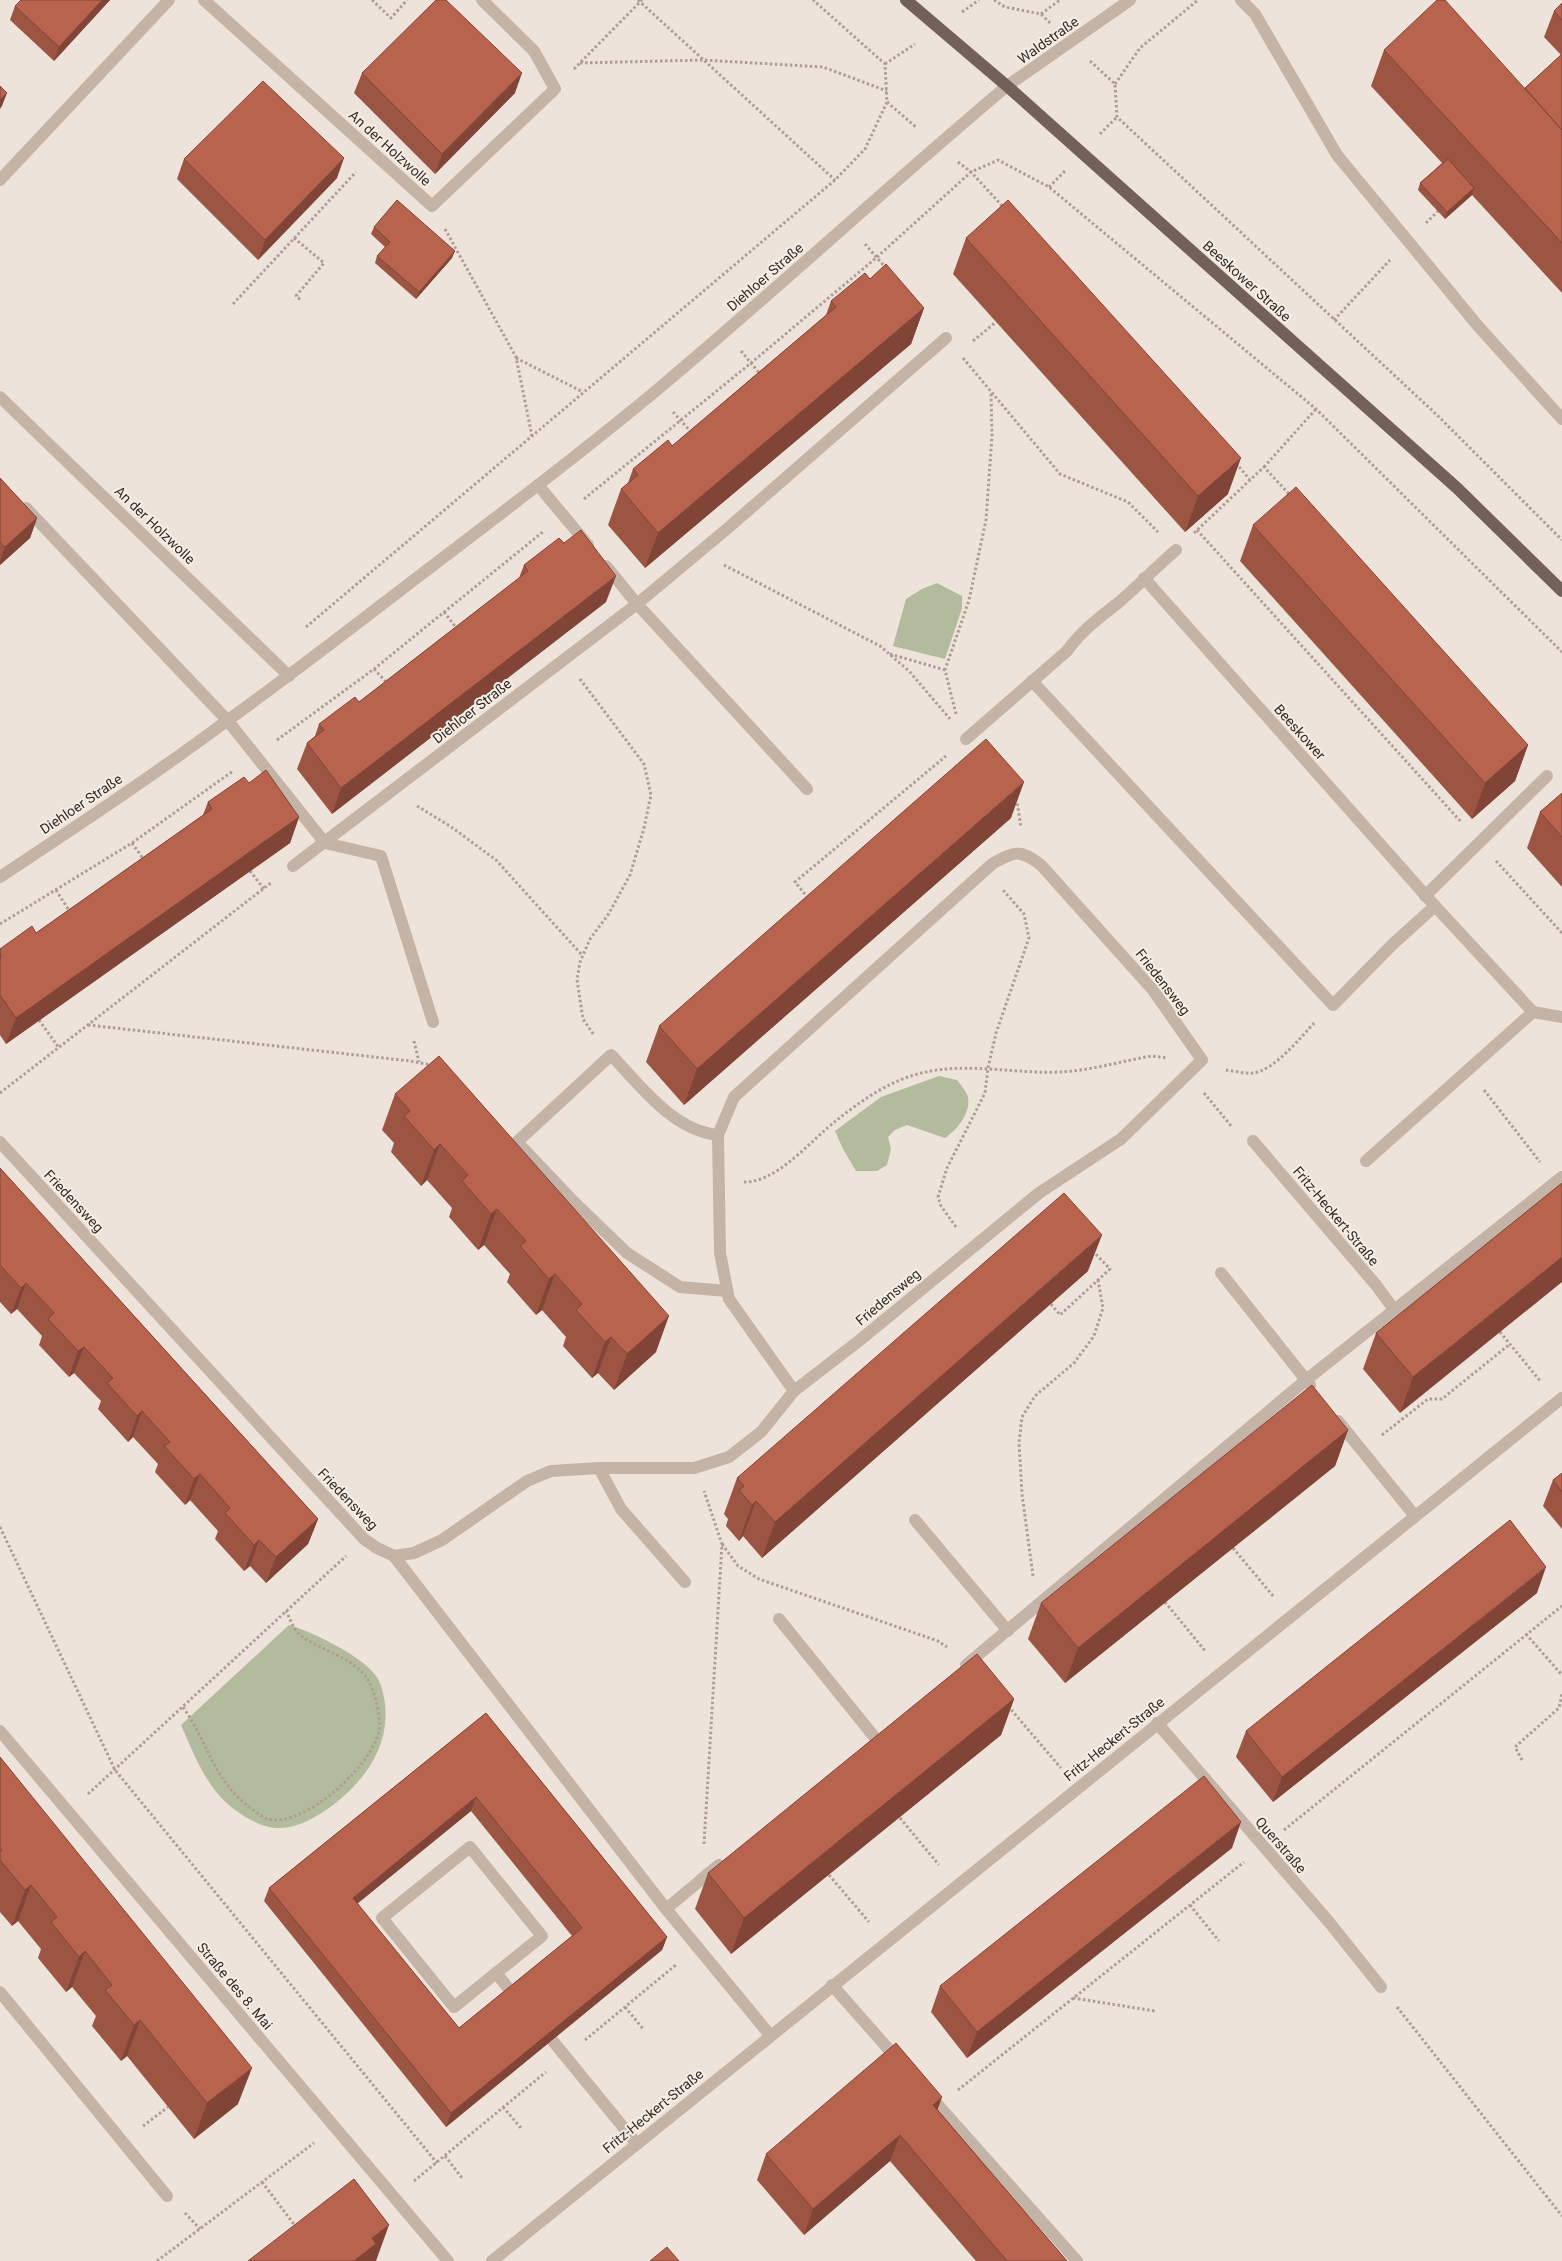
<svg xmlns="http://www.w3.org/2000/svg" width="1562" height="2261" font-family="Roboto,sans-serif">
<style>
.green{fill:#b2bb9c}
.lines{fill:none;stroke-linecap:round;stroke-linejoin:round}
.path{stroke:#b09d92;stroke-width:3;stroke-dasharray:2.5 2.5;stroke-linecap:butt}
.service{stroke:#c4b3a7;stroke-width:12}
.minor{stroke:#c4b3a7;stroke-width:12}
.tertiary{stroke:#c4b3a7;stroke-width:12}
.primary{stroke:#726159;stroke-width:12}
.wall{fill:#9d5543;fill-rule:evenodd}
.shaded-wall{fill:#804537}
.building{fill:#b7634e;stroke:#804537;fill-rule:evenodd}
.labels{text-anchor:middle;stroke-width:4;stroke-linejoin:round;paint-order:stroke}
.street-label{font-size:14px;fill:#322a27;stroke:#f6eee5}
</style>
<rect width="100%" height="100%" fill="#eee3da"/>
<g class="green">
<path d="M937,583L962,596V608L945,659L893,646L906,599L922,589Z"/>
<path d="M939,1076L957,1080C961,1085 966,1091 968,1097C971,1113 957,1130 945,1138L907,1125L895,1130L888,1137L891,1149L887,1165L877,1171H856L843,1149L835,1131L881,1097Z"/>
<path d="M289,1625C311,1631 367,1658 378,1679C382,1686 384,1696 385,1704C390,1748 363,1783 329,1808C314,1818 298,1828 280,1828C267,1829 249,1820 238,1812C208,1792 195,1757 181,1725Z"/>
</g>
<g class="lines">
<g class="path">
<path d="M372,0L391,18L407,0"/>
<path d="M638,0L835,180"/>
<path d="M994,0L1005,7L1041,14L1051,24"/>
<path d="M962,12L979,0"/>
<path d="M1041,14L1060,0"/>
<path d="M1090,61L1115,84L1117,117L1437,415L1562,540"/>
<path d="M580,63L703,60L823,67L887,91"/>
<path d="M885,64L915,44"/>
<path d="M574,69L642,0"/>
<path d="M1115,84L1140,48L1198,0"/>
<path d="M887,102L917,128"/>
<path d="M1100,134L1117,117"/>
<path d="M958,162L971,172L1005,209"/>
<path d="M1049,187L1065,171"/>
<path d="M1426,223L1438,211"/>
<path d="M445,229L516,357L532,436"/>
<path d="M294,238L324,263L296,296L302,301"/>
<path d="M865,244L886,268"/>
<path d="M233,304L356,172"/>
<path d="M1334,320L1390,260"/>
<path d="M973,341L996,322"/>
<path d="M741,351L761,375"/>
<path d="M516,358L583,392"/>
<path d="M963,358L1060,474L1128,502L1158,532"/>
<path d="M673,412L692,433"/>
<path d="M1236,463L1250,480L1264,467L1290,495"/>
<path d="M1264,467L1316,409"/>
<path d="M584,499L751,363L876,258L971,172L998,160L1049,187L1316,409L1562,652"/>
<path d="M1197,530L1462,823"/>
<path d="M1194,533L1250,480"/>
<path d="M724,565L880,646L909,671L950,719"/>
<path d="M444,612L458,630"/>
<path d="M306,627L835,180L865,149L887,102L885,64L813,0"/>
<path d="M890,654L945,670"/>
<path d="M374,669L388,684"/>
<path d="M580,679L644,764L651,795L644,828L630,875L608,915L590,939L580,962L577,980L583,1019L594,1035"/>
<path d="M956,714L945,670L969,600L986,520L992,436L991,392"/>
<path d="M277,740L374,669L544,531"/>
<path d="M1015,799L1017,802L1021,827"/>
<path d="M417,806L450,826L496,860L582,955"/>
<path d="M132,843L144,860"/>
<path d="M1496,861L1562,933"/>
<path d="M250,871L264,889"/>
<path d="M56,890L70,912"/>
<path d="M808,898L795,882L946,756"/>
<path d="M0,924L132,843L233,771"/>
<path d="M39,1020L59,1048"/>
<path d="M88,1025L410,1061L432,1065"/>
<path d="M414,1041L419,1062"/>
<path d="M1226,1070C1235,1071 1245,1074 1253,1073C1274,1071 1301,1037 1315,1022"/>
<path d="M1484,1090L1540,1162"/>
<path d="M0,1093L272,882"/>
<path d="M1204,1093L1232,1127"/>
<path d="M744,1182C777,1183 812,1139 837,1120C858,1103 885,1084 911,1076C959,1060 1010,1074 1059,1072C1090,1071 1121,1061 1152,1056L1167,1058"/>
<path d="M956,1227L941,1206L938,1197L947,1168L985,1093L988,1068L996,1033L1029,938L1024,914L1003,890"/>
<path d="M1051,1304L1060,1315L1110,1269L1092,1250"/>
<path d="M1500,1332L1541,1382"/>
<path d="M1382,1435L1428,1399H1442L1510,1344"/>
<path d="M0,1527L115,1770L437,2163"/>
<path d="M722,1544L738,1566L759,1579L938,1641L947,1647"/>
<path d="M1233,1548L1274,1597"/>
<path d="M1033,1576L1022,1494L1019,1443L1022,1417L1035,1396L1074,1363L1094,1336L1103,1308L1098,1280"/>
<path d="M1165,1602L1206,1652"/>
<path d="M1526,1634L1562,1675"/>
<path d="M1008,1706L1061,1768"/>
<path d="M183,1707C209,1744 213,1781 252,1809C256,1812 263,1818 268,1819C304,1828 372,1766 379,1731C381,1719 376,1697 371,1686C360,1658 321,1652 299,1634C293,1629 290,1618 286,1611"/>
<path d="M1522,1760L1515,1747L1559,1708L1562,1694"/>
<path d="M88,1794L346,1556"/>
<path d="M900,1818L939,1865"/>
<path d="M1284,1830L1562,1606"/>
<path d="M704,1844L722,1544L704,1491"/>
<path d="M829,1875L869,1922"/>
<path d="M1190,1905L1219,1941"/>
<path d="M1073,1998L1155,2011"/>
<path d="M625,2007L644,2030"/>
<path d="M1397,2007L1562,2216"/>
<path d="M585,2040L677,1964"/>
<path d="M958,2090L1244,1862"/>
<path d="M503,2107L521,2128"/>
<path d="M143,2126L168,2107"/>
<path d="M445,2156L462,2178"/>
<path d="M414,2181L546,2072"/>
<path d="M262,2182L296,2227"/>
<path d="M185,2213L200,2229"/>
<path d="M157,2261L314,2143"/>
</g>
<g class="service">
<path d="M26,508L228,721"/>
<path d="M394,1556L666,1909"/>
<path d="M470,1847L542,1936L454,2007L382,1918Z"/>
<path d="M702,1879L666,1909L770,2035"/>
<path d="M496,1973L513,1994"/>
<path d="M0,1992L167,2196"/>
<path d="M552,2040L637,2144"/>
</g>
<g class="minor">
<path d="M204,0L432,206L555,89L534,51L482,0"/>
<path d="M1241,0L1255,14L1337,155L1478,326L1562,419"/>
<path d="M1007,86L1130,0"/>
<path d="M0,180L169,0"/>
<path d="M0,397L289,676"/>
<path d="M538,485L588,545"/>
<path d="M606,566L637,604L728,528L946,338"/>
<path d="M1144,578L1435,906"/>
<path d="M1032,681L1333,1005L1393,944L1435,906L1533,1012L1562,1017"/>
<path d="M228,721L325,843L381,856L433,1022"/>
<path d="M966,739L1067,651C1081,631 1099,618 1118,603C1138,586 1156,567 1176,550"/>
<path d="M293,866L637,604L807,789"/>
<path d="M1425,896L1547,776"/>
<path d="M718,1135C672,1130 641,1086 611,1055L517,1142L572,1200L627,1253L680,1287L727,1291"/>
<path d="M1253,1141L1376,1285L1395,1311"/>
<path d="M0,1142L364,1539L377,1548L394,1556L414,1553L442,1540L527,1481L551,1471L599,1468H694L729,1457L761,1432L794,1391L860,1340L1039,1193L1121,1139L1202,1060L1153,990L1041,865C1019,849 1015,851 992,864L734,1097L718,1135L720,1253L729,1299L794,1391"/>
<path d="M1366,1161L1533,1012"/>
<path d="M1221,1273L1310,1385"/>
<path d="M1338,1421L1415,1516"/>
<path d="M599,1468L621,1509L685,1582"/>
<path d="M915,1520L1008,1631"/>
<path d="M779,1619L876,1739"/>
<path d="M966,1665L1306,1380L1562,1177"/>
<path d="M1157,1723L1329,1922L1381,1987"/>
<path d="M0,1731L448,2261"/>
<path d="M702,1879L719,1865"/>
<path d="M832,1985L899,2061"/>
<path d="M929,2095L1077,2261"/>
<path d="M492,2261L1562,1398"/>
</g>
<path class="tertiary" d="M0,877C77,826 154,775 228,720C294,673 359,622 423,573C502,513 581,453 657,390C775,291 888,186 1007,86"/>
<path class="primary" d="M906,0L1007,86L1457,488L1562,591"/>
</g>
<g class="wall">
<path d="M21,0H110L54,61L10,20L15,6Z"/>
<path d="M1562,3V293L1472,195L1445,219L1418,190L1420,183L1442,163L1371,86L1384,50L1525,88L1561,55L1544,37L1554,11Z"/>
<path d="M362,73L515,93L435,174L354,93Z"/>
<path d="M184,159L337,178L258,260L177,179Z"/>
<path d="M374,227L452,258L416,299L375,263L377,256L385,247L371,234Z"/>
<path d="M966,238L1228,494L1185,532L953,274Z"/>
<path d="M870,279L924,308L911,344L645,568L608,525L621,489L628,483L633,469L672,446L826,315L831,301Z"/>
<path d="M0,478L37,518L30,538L0,565Z"/>
<path d="M1253,525L1528,745L1515,781L1472,819L1240,561Z"/>
<path d="M564,543L606,602L332,814L297,769L307,743L315,736L319,724L359,702L519,578L524,565Z"/>
<path d="M249,783L299,817L290,843L6,1044L0,1035V949L36,933L203,815L208,802Z"/>
<path d="M1562,793V887L1527,848L1540,812Z"/>
<path d="M1011,818L684,1105L646,1062L659,1026Z"/>
<path d="M395,1094L656,1352L614,1390L598,1373L592,1378L563,1346L566,1337L542,1310L536,1315L507,1282L510,1274L484,1245L478,1250L449,1217L452,1208L427,1180L421,1186L391,1152L394,1143L382,1130Z"/>
<path d="M0,1168L318,1519L308,1544L266,1583L250,1566L244,1571L215,1539L218,1531L190,1500L185,1505L155,1472L158,1464L133,1437L128,1442L98,1409L101,1401L74,1373L69,1377L39,1345L42,1336L17,1309L11,1314L0,1302Z"/>
<path d="M1562,1183L1400,1413L1363,1369L1376,1333Z"/>
<path d="M1088,1271L762,1558L743,1536L739,1541L726,1526L728,1519L724,1514L737,1478Z"/>
<path d="M1348,1430L1335,1466L1065,1683L1028,1639L1041,1603Z"/>
<path d="M1562,1473V1529L1543,1506L1553,1480Z"/>
<path d="M1537,1593L1273,1802L1236,1757L1246,1731Z"/>
<path d="M1014,1699L1001,1735L731,1954L695,1909L708,1873Z"/>
<path d="M486,1713L667,1937L662,1950L446,2127L264,1901L269,1888ZM471,1811L572,1936L459,2028L357,1904Z"/>
<path d="M0,1757L238,2104L194,2139L127,2056L121,2061L92,2026L96,2016L72,1987L66,1992L38,1958L41,1949L18,1921L12,1926L0,1912Z"/>
<path d="M1232,1848L967,2058L931,2012L940,1986Z"/>
<path d="M938,2110L1067,2261H976L890,2161L804,2235L757,2180L766,2154Z"/>
</g>
<g class="shaded-wall">
<path d="M102,0H110L54,61L59,47Z"/>
<path d="M522,73L515,93L435,174L442,154Z"/>
<path d="M7,93L2,106L0,109V100Z"/>
<path d="M344,158L337,178L258,260L265,240Z"/>
<path d="M1474,188L1472,195L1445,219L1447,212Z"/>
<path d="M455,251L452,258L416,299L419,292Z"/>
<path d="M924,308L911,344L645,568L658,533Z"/>
<path d="M1241,458L1228,494L1185,532L1198,496Z"/>
<path d="M37,518L30,538L0,565V561L5,547Z"/>
<path d="M616,576L606,602L332,814L341,788Z"/>
<path d="M1528,745L1515,781L1472,819L1485,783Z"/>
<path d="M1024,782L1011,818L684,1105L697,1069Z"/>
<path d="M299,817L290,843L6,1044L16,1018Z"/>
<path d="M440,1144L427,1180L421,1186L434,1150Z"/>
<path d="M497,1209L484,1245L478,1250L491,1214Z"/>
<path d="M1102,1235L1088,1271L762,1558L775,1522Z"/>
<path d="M1562,1257V1282L1400,1413L1413,1377Z"/>
<path d="M555,1274L542,1310L536,1315L549,1279Z"/>
<path d="M26,1283L17,1309L11,1314L21,1288Z"/>
<path d="M669,1316L656,1352L614,1390L627,1354Z"/>
<path d="M611,1337L598,1373L592,1378L605,1342Z"/>
<path d="M84,1347L74,1373L69,1377L78,1351Z"/>
<path d="M142,1411L133,1437L128,1442L137,1416Z"/>
<path d="M1348,1430L1335,1466L1065,1683L1078,1648Z"/>
<path d="M200,1474L190,1500L185,1505L194,1479Z"/>
<path d="M756,1501L743,1536L739,1541L752,1505Z"/>
<path d="M318,1519L308,1544L266,1583L276,1557Z"/>
<path d="M259,1540L250,1566L244,1571L254,1545Z"/>
<path d="M1546,1567L1537,1593L1273,1802L1282,1777Z"/>
<path d="M1014,1699L1001,1735L731,1954L744,1918Z"/>
<path d="M476,1797L471,1811L348,1911L353,1898Z"/>
<path d="M1241,1822L1232,1848L967,2058L977,2032Z"/>
<path d="M31,1885L18,1921L12,1926L25,1890Z"/>
<path d="M667,1937L662,1950L446,2127L451,2113Z"/>
<path d="M85,1951L72,1987L66,1992L79,1957Z"/>
<path d="M140,2020L127,2056L121,2061L134,2025Z"/>
<path d="M252,2068L238,2104L194,2139L207,2103Z"/>
<path d="M942,2097L933,2123V2105Z"/>
<path d="M900,2135L890,2161L804,2235L813,2209Z"/>
<path d="M389,2225L376,2261H354L372,2238Z"/>
</g>
<g class="building">
<path d="M21,0H102L59,47L15,6Z"/>
<path d="M436,0H446L522,73L442,154L362,73Z"/>
<path d="M1437,0H1445L1562,130V243L1384,50Z"/>
<path d="M1562,3V20L1554,11Z"/>
<path d="M1562,54V130L1525,88Z"/>
<path d="M263,81L344,158L265,240L184,159Z"/>
<path d="M0,86L7,93L0,100Z"/>
<path d="M1448,159L1474,188L1447,212L1420,183Z"/>
<path d="M397,200L455,251L419,292L377,256L390,242L374,227Z"/>
<path d="M1008,200L1241,458L1198,496L966,238Z"/>
<path d="M886,264L924,308L658,533L621,489L638,475L633,469L668,440L672,446L836,307L831,301L865,273L870,279Z"/>
<path d="M0,478L37,518L5,547L0,542Z"/>
<path d="M1296,487L1528,745L1485,783L1253,525Z"/>
<path d="M581,530L616,576L341,788L307,743L324,730L319,724L355,697L359,702L475,612L528,571L524,565L559,538L564,543Z"/>
<path d="M986,739L1024,782L697,1069L659,1026Z"/>
<path d="M266,770L299,817L16,1018L0,995V959L1,958L0,949L32,926L36,933L212,809L208,802L244,777L249,783Z"/>
<path d="M1562,793V837L1540,812Z"/>
<path d="M439,1056L669,1316L627,1354L611,1337L605,1342L576,1310L582,1304L555,1274L549,1279L520,1246L526,1241L497,1209L491,1214L462,1181L468,1175L440,1144L434,1150L404,1116L410,1111L395,1094Z"/>
<path d="M0,1168L318,1519L276,1557L259,1540L254,1545L225,1513L230,1508L200,1474L194,1479L164,1446L170,1442L142,1411L137,1416L107,1383L113,1378L84,1347L78,1351L48,1319L54,1313L26,1283L21,1288L0,1265Z"/>
<path d="M1562,1183V1257L1413,1377L1376,1333Z"/>
<path d="M1064,1193L1102,1235L775,1522L756,1501L752,1505L739,1490L744,1486L737,1478Z"/>
<path d="M1312,1385L1348,1430L1078,1648L1041,1603Z"/>
<path d="M1562,1473V1492L1553,1480Z"/>
<path d="M1510,1520L1546,1567L1282,1777L1246,1731Z"/>
<path d="M977,1654L1014,1699L744,1918L708,1873Z"/>
<path d="M486,1713L667,1937L451,2113L269,1888ZM476,1797L582,1928L459,2028L353,1898Z"/>
<path d="M0,1757L252,2068L207,2103L140,2020L134,2025L105,1990L112,1985L85,1951L79,1957L51,1922L57,1917L31,1885L25,1890L0,1860V1852L2,1850L0,1847Z"/>
<path d="M1204,1776L1241,1822L977,2032L940,1986Z"/>
<path d="M896,2043L942,2097L933,2105L1067,2261H1007L900,2135L813,2209L766,2154Z"/>
<path d="M354,2179L389,2225L372,2238L376,2244L354,2261H248Z"/>
<path d="M667,2247L679,2261H650Z"/>
</g>
<g class="labels">
<g class="street-label">
<text transform="translate(1048 40) rotate(-35)" y="5">Waldstraße</text>
<text transform="translate(390 148) rotate(42)" y="5">An der Holzwolle</text>
<text transform="translate(765 277) rotate(-41)" y="5">Diehloer Straße</text>
<text transform="translate(1247 281) rotate(42)" y="5">Beeskower Straße</text>
<text transform="translate(155 525) rotate(44)" y="5">An der Holzwolle</text>
<text transform="translate(472 711) rotate(-38)" y="5">Diehloer Straße</text>
<text transform="translate(1300 732) rotate(48)" y="5">Beeskower</text>
<text transform="translate(81 804) rotate(-34)" y="5">Diehloer Straße</text>
<text transform="translate(1163 982) rotate(52)" y="5">Friedensweg</text>
<text transform="translate(74 1201) rotate(47)" y="5">Friedensweg</text>
<text transform="translate(1336 1216) rotate(50)" y="5">Fritz-Heckert-Straße</text>
<text transform="translate(888 1297) rotate(-40)" y="5">Friedensweg</text>
<text transform="translate(348 1499) rotate(46)" y="5">Friedensweg</text>
<text transform="translate(1114 1739) rotate(-39)" y="5">Fritz-Heckert-Straße</text>
<text transform="translate(1281 1845) rotate(49)" y="5">Querstraße</text>
<text transform="translate(235 1986) rotate(50)" y="5">Straße des 8. Mai</text>
<text transform="translate(653 2111) rotate(-39)" y="5">Fritz-Heckert-Straße</text>
</g>
</g>
</svg>
